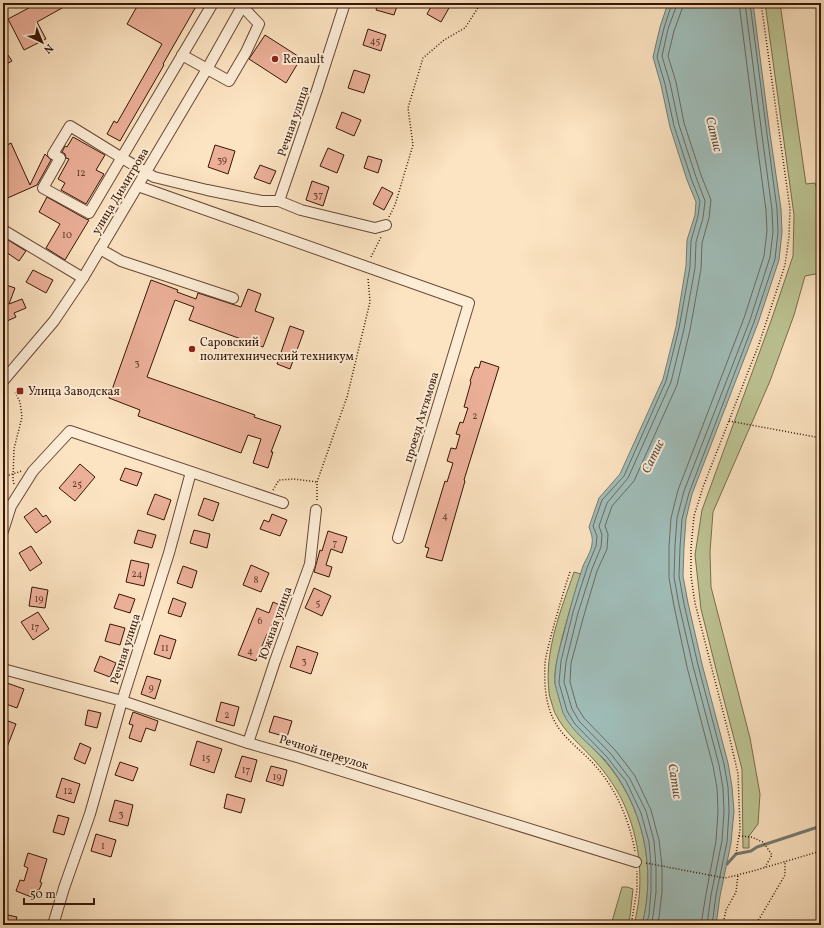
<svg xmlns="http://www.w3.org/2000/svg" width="824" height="928" font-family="Vollkorn,serif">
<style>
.green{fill:#bdc494;stroke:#7a6d4d}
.water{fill:#a0bdb9;stroke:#767a71}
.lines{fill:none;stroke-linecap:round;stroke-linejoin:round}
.shore{stroke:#6c6a60;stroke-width:1}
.stream{stroke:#767a71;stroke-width:3}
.building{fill:#ecb099;stroke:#371606}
.minor-casing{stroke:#684935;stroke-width:12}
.path{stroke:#371606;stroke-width:1.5;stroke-dasharray:1 2;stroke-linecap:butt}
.minor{stroke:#fdedd7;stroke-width:10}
.poi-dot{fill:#8f2418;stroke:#fdedd7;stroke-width:1.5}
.labels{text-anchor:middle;stroke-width:4;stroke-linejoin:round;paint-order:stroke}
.number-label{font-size:10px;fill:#643c2b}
.poi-label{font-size:12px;fill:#371606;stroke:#fdedd7;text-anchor:start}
.street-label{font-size:12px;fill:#371606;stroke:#fdedd7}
.water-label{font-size:13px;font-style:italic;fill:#5c5045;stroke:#fdedd7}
</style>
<rect width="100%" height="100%" fill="#fce3c1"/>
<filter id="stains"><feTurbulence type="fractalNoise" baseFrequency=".005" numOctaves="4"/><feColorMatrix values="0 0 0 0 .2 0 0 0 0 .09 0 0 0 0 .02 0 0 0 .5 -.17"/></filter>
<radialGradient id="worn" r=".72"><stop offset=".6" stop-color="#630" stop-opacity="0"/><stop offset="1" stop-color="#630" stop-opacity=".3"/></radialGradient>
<g class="green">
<path d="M765,3H780L806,184L815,183L821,202V273L805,276L794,315L770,381L713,512L710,552L711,587L750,738L760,794L758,824L749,836V848H743L742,769L718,677L701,609L695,555L702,510L772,318L793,256L794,215Z"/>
<path d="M574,572L581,574C574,595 568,616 562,638C559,653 554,667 555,683C556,688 558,693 559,697C566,728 585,738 604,760C643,804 657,868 642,925H634C636,916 638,907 639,898C643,859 634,815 612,783C607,775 601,768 595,761C582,746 565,733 556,715C554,712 553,707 552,704C551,700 549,696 549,692C544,651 561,610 574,572Z"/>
<path d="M622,887H627L633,889L630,917L627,925H611Z"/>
</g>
<path class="water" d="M668,3H753L770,134L781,209L782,232L779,260L758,323L692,494L686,519L684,547L683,576L688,603L702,664L728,763L732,787L734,811L731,843L720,896L716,925H642C657,868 643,805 605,760C591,745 572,732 563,713C561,707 560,701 558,695C557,692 556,687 555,684C554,668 559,651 563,636C569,613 575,589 583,566C586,559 591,552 592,544C593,537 591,533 589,527L599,498L620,474L663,379L676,327L686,266L687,240L695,215L696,202L687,180L670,127L661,85L653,57L660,27Z"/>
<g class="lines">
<g class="shore">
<path d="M646,925L649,915L651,891V866L649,842L641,813L626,781L617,770L607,757L575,724L567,711L559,683L561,661L573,612L587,568L596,546L597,536L593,526L602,500L624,476L666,381L679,328L690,267L691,241L698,216L700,201L691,178L674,126L665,84L657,57L664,28L672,3"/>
<path d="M651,925L653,916L656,892V866L654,841L646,811L630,779L621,767L611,754L579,721L572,709L564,682L566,662L578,613L592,569L601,547L602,535L599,526L607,503L628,478L671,382L684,329L695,268L696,242L703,218L705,201L696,177L679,125L670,83L662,56L668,29L676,7L677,3"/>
<path d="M657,925L659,917L662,892V866L659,840L651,810L635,776L626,764L615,750L584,718L577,707L570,682L571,663L584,615L597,571L607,549L608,534L605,526L612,506L634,481L677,385L690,330L701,269L702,243L709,218L711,200L701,175L684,123L676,82L668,56L674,31L682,9L683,3"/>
<path d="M701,925L706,894L716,841L718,811L717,788L713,766L687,667L674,606L669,578V546L671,518L678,490L744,318L764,256L767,231L766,210L756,136L739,3"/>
<path d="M707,925L711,895L722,841L724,811L723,788L719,765L693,666L679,605L674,577L675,546L677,518L684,491L750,320L770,257L773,232L772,210L762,135L745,3"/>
<path d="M712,925L716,895L727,842L729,811L728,787L724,764L698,665L684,604L679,576L680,547L682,519L689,493L754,322L775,259L778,232L777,209L767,134L750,3"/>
</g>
<path class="stream" d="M727,864L736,854L751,851L757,847L821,826"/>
</g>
<g class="building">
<path d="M38,3H71L37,22L46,39L24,50L8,19Z"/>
<path d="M139,3H198L163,64L164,65L120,141L107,134L114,121L117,123L162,44L127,24Z"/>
<path d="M378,3H398L394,15L376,10Z"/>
<path d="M433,3H441L449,8L441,22L427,14Z"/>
<path d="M368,29L386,35L381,51L363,45Z"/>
<path d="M265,35L301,58L286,83L249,59Z"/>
<path d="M8,55L12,61L3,66V57Z"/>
<path d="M354,70L370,75L364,93L348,88Z"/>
<path d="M342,112L361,120L354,136L336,128Z"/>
<path d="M73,137L105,155L96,170L104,174L86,204L61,190L65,183L58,179L69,159L66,158L65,154L62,152L65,146L67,147Z"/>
<path d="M11,143L30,185L45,154L51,160L37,185L3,200V147Z"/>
<path d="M215,145L235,151L228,174L208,167Z"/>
<path d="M328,148L344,155L337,173L320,166Z"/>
<path d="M368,156L382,160L378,173L364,168Z"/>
<path d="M260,165L276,171L270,184L254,178Z"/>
<path d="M312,181L329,187L323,206L306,200Z"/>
<path d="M382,187L393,193L384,210L373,204Z"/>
<path d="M47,197L86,219L89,220L65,260L46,248L60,224L39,212Z"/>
<path d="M8,240L26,251L19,261L3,250V248Z"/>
<path d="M33,270L53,280L46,293L26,282Z"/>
<path d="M151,280L178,290L177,292L196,299L198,293L241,307L248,289L261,294L255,311L274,318L263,347L189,320L194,307L175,300L147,377L255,415L254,417L281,426L271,452H273L268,468L253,463L261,439L248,435L241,453L138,416L140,410L109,398Z"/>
<path d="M3,284L15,288L9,304L22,299L26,308L14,313L16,317L7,321L5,316L4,318L3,317Z"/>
<path d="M290,326L304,331L290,369L277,364Z"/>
<path d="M481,361L499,367L464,480L465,481L442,561L426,557L429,548L425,547L445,481L447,482L453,463L447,461L451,448L456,449L460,435L456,434L460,422L463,423L468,408L464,407L471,382L470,381L475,367L479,368Z"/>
<path d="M80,464L95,477L75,501L59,488Z"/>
<path d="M125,468L142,473L137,486L120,480Z"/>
<path d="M155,494L171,500L164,520L147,514Z"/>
<path d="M204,498L219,503L213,521L198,515Z"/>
<path d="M36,508L43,517L46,515L51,522L36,533L24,517Z"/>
<path d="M272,514L287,520L280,536L260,529L264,520L269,522Z"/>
<path d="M138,530L156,535L152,548L134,543Z"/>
<path d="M194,530L210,534L207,548L190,543Z"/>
<path d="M328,531L347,537L342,553L331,549L326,565L332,567L329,577L314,572L320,550L322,551Z"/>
<path d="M31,546L42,563L30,571L19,553Z"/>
<path d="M131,560L149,564L144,586L126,582Z"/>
<path d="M251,565L269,573L261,592L243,585Z"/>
<path d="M183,566L197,571L192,588L177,583Z"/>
<path d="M32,587L48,590L45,608L29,606Z"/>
<path d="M314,588L331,596L322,616L305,608Z"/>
<path d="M119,594L135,599L130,613L114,608Z"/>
<path d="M173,598L186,603L181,617L168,613Z"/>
<path d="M273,602L286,608L280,622L274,619L268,635L267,634L256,661L238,655L257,608L269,613Z"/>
<path d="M38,612L49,629L33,640L21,622Z"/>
<path d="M110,624L125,628L120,645L105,641Z"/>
<path d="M160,635L176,640L170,659L154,654Z"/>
<path d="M297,646L318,653L311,674L290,667Z"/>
<path d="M100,656L116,663L110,677L94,671Z"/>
<path d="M147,676L161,680L155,699L141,694Z"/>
<path d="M7,683L24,689L17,708L3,703V696Z"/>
<path d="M221,702L239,707L234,726L216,721Z"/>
<path d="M88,710L101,713L97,728L85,725Z"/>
<path d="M133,712L158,721L155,731L146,728L141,742L129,738L133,725L129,724Z"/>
<path d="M274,716L292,721L287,737L269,732Z"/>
<path d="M3,719L16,724L4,755H3Z"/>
<path d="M197,741L222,749L214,773L190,765Z"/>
<path d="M80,743L91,748L85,764L74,759Z"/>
<path d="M242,756L257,760L251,782L235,777Z"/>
<path d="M120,762L138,768L133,781L115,775Z"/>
<path d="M271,766L287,770L283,786L266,781Z"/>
<path d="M62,778L80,784L74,803L56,797Z"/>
<path d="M227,794L245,799L241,813L224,808Z"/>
<path d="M115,800L133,805L128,826L109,821Z"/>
<path d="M58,815L69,818L64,835L53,832Z"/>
<path d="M96,834L116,840L111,857L91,851Z"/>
<path d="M28,853L47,859L40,882L42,883L39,890H37L34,898L16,891L20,880L24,881L28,868L24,866Z"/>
<path d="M3,914L17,917L15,925H3Z"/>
</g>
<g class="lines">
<g class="minor-casing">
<g id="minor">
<path d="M213,3C171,73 130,143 89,213L43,188L60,158L53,154L70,126C98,143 126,161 154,177L207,190L262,201H279L301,210L375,228L386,225"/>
<path d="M182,55L229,81L246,52L259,24L242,6"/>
<path d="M138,186L469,303L398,538"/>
<path d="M279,201L317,90L345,3"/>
<path d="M3,230L83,278"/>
<path d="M100,249L121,261L233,298"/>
<path d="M3,381L54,321L83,278L207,69L244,3"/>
<path d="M3,531L11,506L33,471L70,431L283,503"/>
<path d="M3,669L122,701L248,743L297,757L636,862"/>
<path d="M248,743L275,661L310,564L316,510"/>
<path d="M53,925L64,888L90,814L122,701L169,553L191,472"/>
</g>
</g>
<g class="path">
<path d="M389,217L395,205L413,145L408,108L423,58L444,40L465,28L481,3"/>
<path d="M371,257L381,237"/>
<path d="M729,421L821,438"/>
<path d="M3,477L22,471"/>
<path d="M14,484L13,480L14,449L22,417L20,402L15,392"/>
<path d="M273,490L279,480L294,479L317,482"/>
<path d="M317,500V482L347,397L370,302L368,278"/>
<path d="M570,572C563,593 557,614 551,636C549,645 546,654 545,663C544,682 545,705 555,722C563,737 578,748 590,760C615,786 628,816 635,851"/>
<path d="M739,836L751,837L763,842L772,855L765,867"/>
<path d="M736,854L740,829L738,774L729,735L695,603L691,576V548L694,516L703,487L759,344L785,265L789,237L790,209L761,3"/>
<path d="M646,863L725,878L753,871L821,851"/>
<path d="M631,925L637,890V871"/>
<path d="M723,925L726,910L736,892L738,875"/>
<path d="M755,925L761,916L785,875V861"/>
</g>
<use href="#minor" class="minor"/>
</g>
<g class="poi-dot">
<circle cx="275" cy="59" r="4"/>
<circle cx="192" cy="349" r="4"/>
<rect x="16" y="387" width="8" height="8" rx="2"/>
</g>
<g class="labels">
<g class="number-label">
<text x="375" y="44">45</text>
<text x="222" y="163">39</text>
<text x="81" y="176">12</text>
<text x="318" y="198">37</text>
<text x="67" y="238">10</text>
<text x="137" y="366">3</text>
<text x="475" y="419">2</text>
<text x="77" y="487">25</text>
<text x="445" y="519">4</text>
<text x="335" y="546">7</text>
<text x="137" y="577">24</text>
<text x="256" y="583">8</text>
<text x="39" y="602">19</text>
<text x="318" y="606">5</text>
<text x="260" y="624">6</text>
<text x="35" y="630">17</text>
<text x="165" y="651">11</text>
<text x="250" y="654">4</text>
<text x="304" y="664">3</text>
<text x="151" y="691">9</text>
<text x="227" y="718">2</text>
<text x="206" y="761">15</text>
<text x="246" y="773">17</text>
<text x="277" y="780">19</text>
<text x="68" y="794">12</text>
<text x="121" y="817">3</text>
<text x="103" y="849">1</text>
</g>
<g class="poi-label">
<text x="283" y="63">Renault</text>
<text x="200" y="346">Саровский<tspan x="200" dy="14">политехнический техникум</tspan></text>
<text x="28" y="395">Улица Заводская</text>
</g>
<g class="street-label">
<text transform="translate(293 121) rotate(-71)" y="4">Речная улица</text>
<text transform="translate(120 191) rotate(-59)" y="4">улица Димитрова</text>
<text transform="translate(421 417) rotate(-73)" y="4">проезд Ахтямова</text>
<text transform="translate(275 623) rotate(-70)" y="4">Южная улица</text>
<text transform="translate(125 649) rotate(-72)" y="4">Речная улица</text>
<text transform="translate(324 752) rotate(17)" y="4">Речной переулок</text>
</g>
<g class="water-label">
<text transform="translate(715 134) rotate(76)" y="5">Сатис</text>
<text transform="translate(652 456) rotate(-64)" y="5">Сатис</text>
<text transform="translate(676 781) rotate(81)" y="5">Сатис</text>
</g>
</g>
<rect width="824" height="928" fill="none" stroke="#fce3c1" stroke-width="16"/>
<rect x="4" y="4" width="816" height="920" fill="none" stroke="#371606" stroke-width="2"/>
<rect x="8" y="8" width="808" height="912" fill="none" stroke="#371606"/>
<g transform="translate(42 42) rotate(136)" stroke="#fdedd7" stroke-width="3" paint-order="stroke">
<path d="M0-3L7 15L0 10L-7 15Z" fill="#371606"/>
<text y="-6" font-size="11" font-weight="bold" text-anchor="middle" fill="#371606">N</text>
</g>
<path d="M24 898v6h70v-6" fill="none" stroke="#371606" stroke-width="2"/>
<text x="30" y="898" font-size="12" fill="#371606" stroke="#fdedd7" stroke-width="3" paint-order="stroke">50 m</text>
<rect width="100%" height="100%" filter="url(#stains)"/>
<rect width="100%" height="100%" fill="url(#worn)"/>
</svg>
